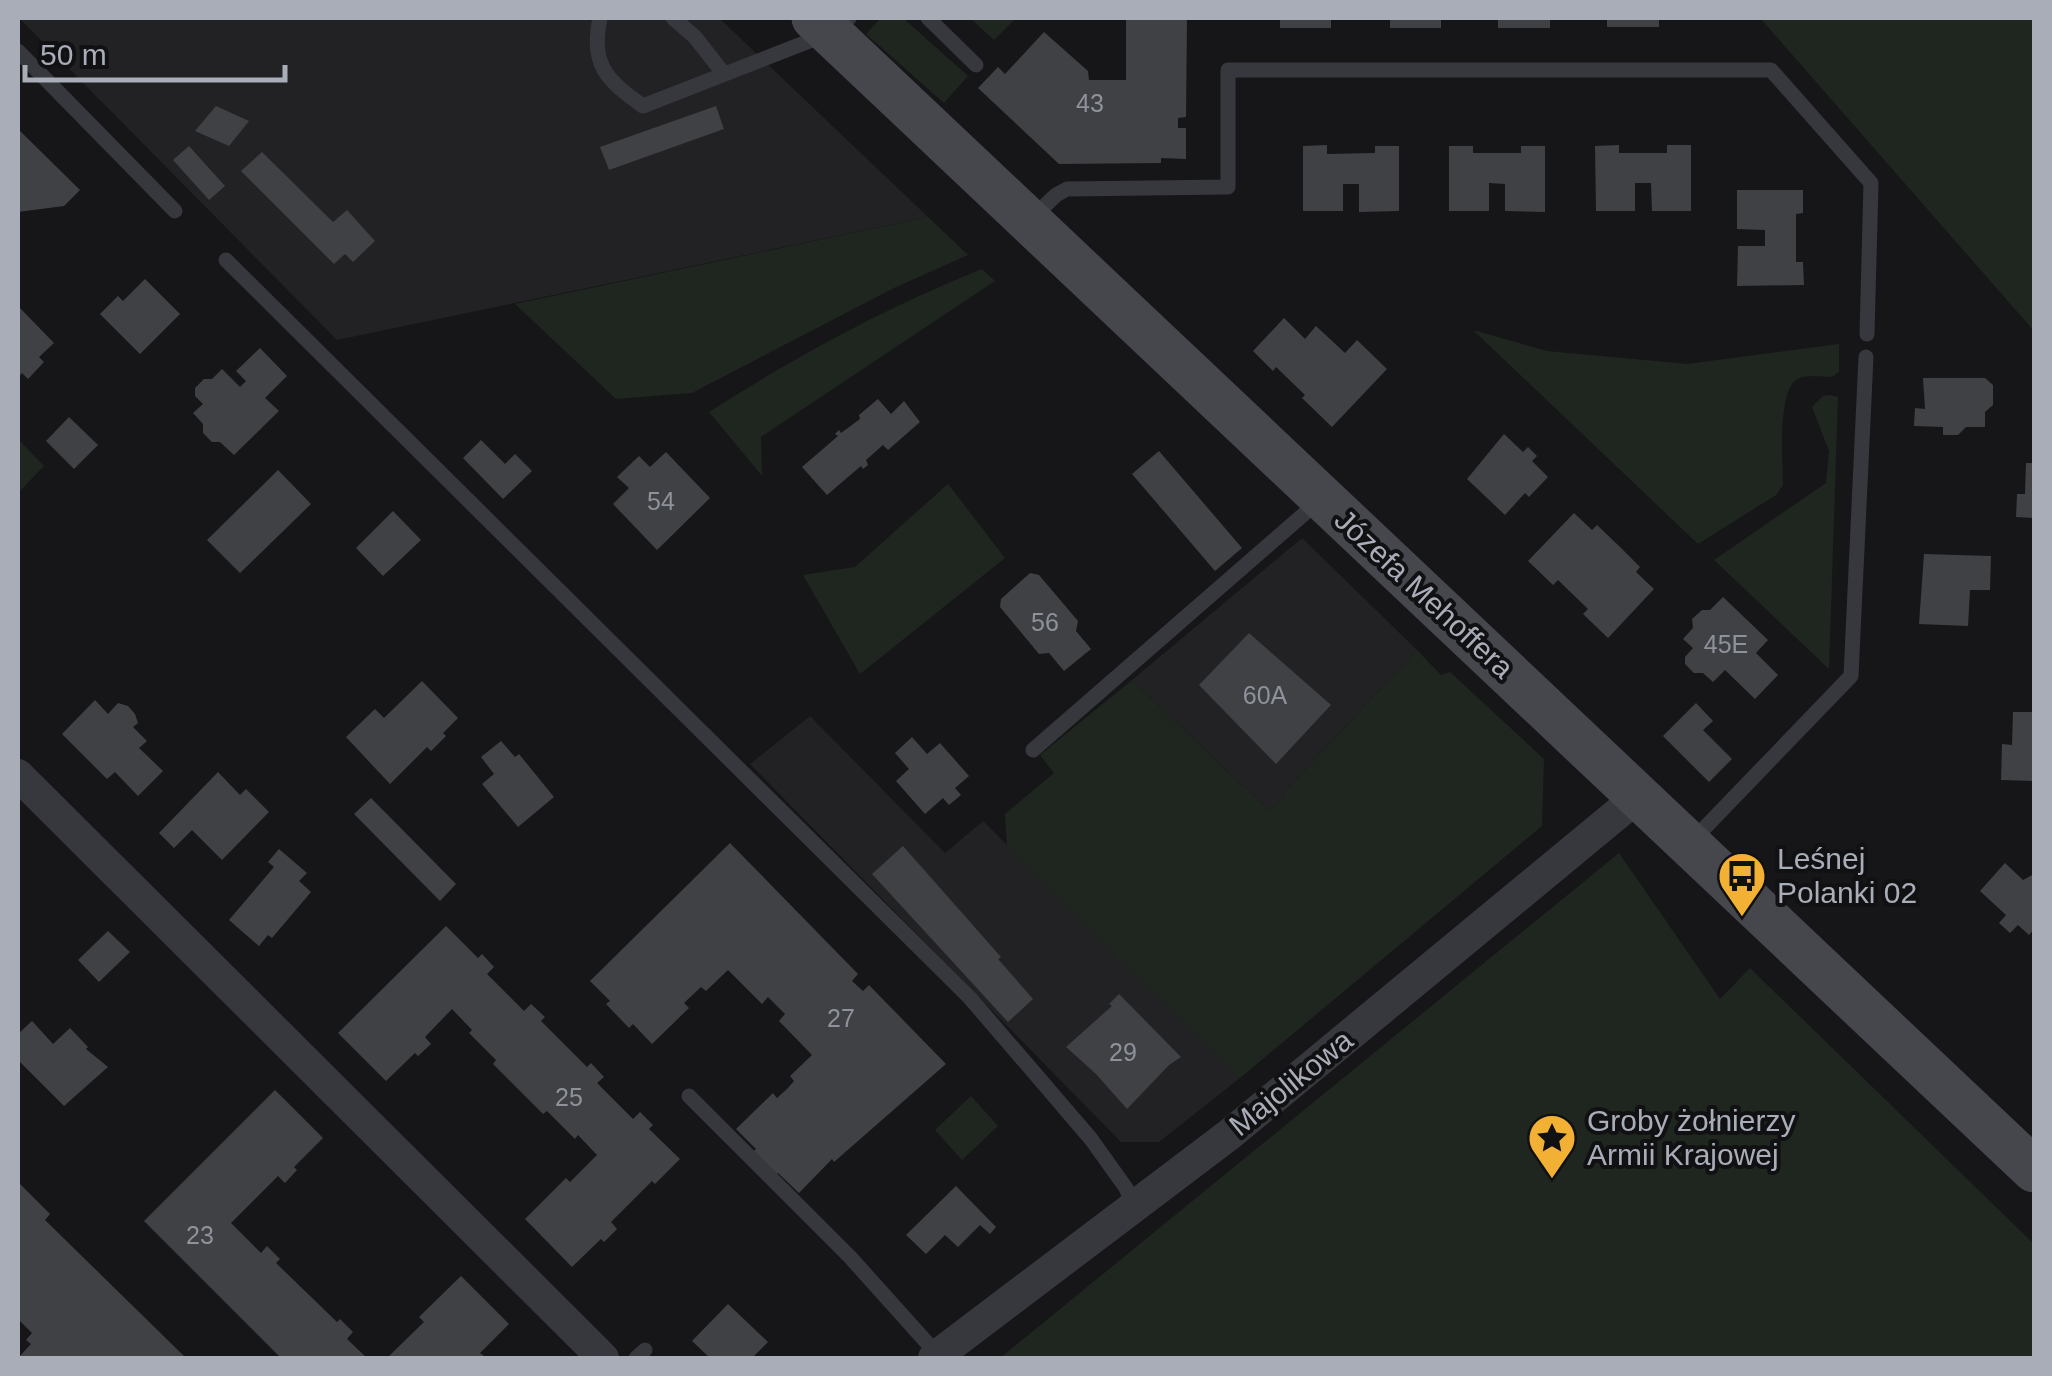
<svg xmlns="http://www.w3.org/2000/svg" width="2052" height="1376" font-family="Helvetica,sans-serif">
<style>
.built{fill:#222225}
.green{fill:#1e261f}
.building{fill:#404145}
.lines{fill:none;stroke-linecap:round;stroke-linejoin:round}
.lane{stroke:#37383d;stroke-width:15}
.street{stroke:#37383d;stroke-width:32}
.secondary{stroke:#45474d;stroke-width:45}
.labels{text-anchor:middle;stroke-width:8;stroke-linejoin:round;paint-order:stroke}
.number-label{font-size:25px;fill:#8e929b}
.street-label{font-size:30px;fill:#a8adb8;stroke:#111113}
.poi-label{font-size:30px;fill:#a8adb8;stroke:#111113;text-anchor:start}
</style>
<rect width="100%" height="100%" fill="#161618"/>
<g class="built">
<path d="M19,18H719L928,217L337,340Z"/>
<path d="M1302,538L1417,650L1288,788L1283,799L1268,810L1132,680Z"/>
<path d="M810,716L945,853L983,821L1240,1078L1159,1142H1121L750,764Z"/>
</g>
<g class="green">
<path d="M881,18H903L968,76L944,103L866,34Z"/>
<path d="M970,18H1016L994,40Z"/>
<path d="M1760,18H2034V331Z"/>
<path d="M928,217L968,255L894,288L692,393L616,399L515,304Z"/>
<path d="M982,269L995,281L761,437L762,476L709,412C796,356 887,307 982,269Z"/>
<path d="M1473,330L1547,351L1687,364L1839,344V372L1832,377C1823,377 1808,375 1800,378C1776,385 1783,464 1783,485L1776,495L1698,544Z"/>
<path d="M1830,395L1838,397L1829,669L1714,560L1826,483L1829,451L1812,407L1823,396Z"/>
<path d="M18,439L44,466L18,493Z"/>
<path d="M948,484L1005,558L860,674L803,575L855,567Z"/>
<path d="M1417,650L1441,675L1450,672L1544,759L1542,826L1240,1078L1007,847L1005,814L1054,773L1040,755L1132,680L1268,810L1283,799L1288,788Z"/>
<path d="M1619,853L1720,999L1750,968L2034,1244V1358H1000Z"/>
<path d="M971,1096L998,1126L962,1160L935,1130Z"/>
</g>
<g class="building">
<path d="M1126,18H1187L1186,117L1178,118V128H1186V159L1161,158V163L1059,164L978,88L998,67L1005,74L1044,32L1088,71L1089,80H1126Z"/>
<rect x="1280" y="18" width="51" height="10"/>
<rect x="1390" y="18" width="51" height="10"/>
<rect x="1498" y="18" width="52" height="10"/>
<rect x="1607" y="18" width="52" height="9"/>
<path d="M216,106L249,121L229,146L195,131Z"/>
<path d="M716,106L724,129L609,170L600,147Z"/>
<path d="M18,129L80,190L64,206L18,212Z"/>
<path d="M1327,145V154L1375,153V146H1399V211L1359,212V184H1343V211H1303V146Z"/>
<path d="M1619,145V153H1667V145H1691V211H1652L1651,183H1635V211H1596L1595,146Z"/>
<path d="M189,146L225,186L209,200L173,160Z"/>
<path d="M1449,146H1473V153H1521V146H1545V212L1505,211V184L1489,183V211H1449Z"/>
<path d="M262,152L333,222L347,210L375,241L353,262L345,254L334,264L241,171Z"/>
<path d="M1737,190H1803V213L1796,214V262H1803L1804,285L1737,286L1738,246H1765V230L1737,229Z"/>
<path d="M145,279L180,314L140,354L100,314L118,296L123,301Z"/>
<path d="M20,308L54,343L39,357L44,362L28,379L22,373L18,378V311Z"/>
<path d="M1284,318L1305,339L1316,326L1345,353L1357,340L1387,369L1332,427L1302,398L1305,395L1276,367L1273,371L1253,351Z"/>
<path d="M260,348L287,376L265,398L279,411L234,455L220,442H212L203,433V424L193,413L203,404L195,396V388L204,379H212L222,369L240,387L246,381L236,371Z"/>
<path d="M1923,378H1985L1993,385V405L1985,412V427H1966L1958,435H1943V427L1914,426L1915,408L1925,409Z"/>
<path d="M878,399L891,414L904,401L920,422L888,450L883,445L866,460L868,465L863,469L861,466L827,495L802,467L838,436L835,434L839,430L841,433L860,419L859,415Z"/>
<path d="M69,417L98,445L74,469L46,441Z"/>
<path d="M1504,434L1523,452L1528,447L1537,456L1532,461L1548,477L1529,497L1525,493L1505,515L1467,479Z"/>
<path d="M481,440L505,464L515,454L532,471L503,499L463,458Z"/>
<path d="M1159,451L1242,548L1215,571L1132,474Z"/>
<path d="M666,452L710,498L657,550L613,504L629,488L617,477L639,456L650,467Z"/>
<path d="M2026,463H2034V518L2016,517L2017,494H2025Z"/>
<path d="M278,470L311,504L240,573L207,540Z"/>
<path d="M393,511L421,540L383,576L356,548Z"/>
<path d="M1574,513L1592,530L1597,525L1619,546L1640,567L1636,572L1654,589L1608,638L1583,614L1588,609L1558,580L1553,585L1528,561Z"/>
<path d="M1924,554L1991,556L1990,590H1970L1968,626L1919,624Z"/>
<path d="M1030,573L1039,575L1078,621L1076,631L1091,649L1064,671L1049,653L1039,654L1000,607L1001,599Z"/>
<path d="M1723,597L1768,640L1756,653L1778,675L1755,699L1725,670L1713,682L1703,673H1694L1685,664V657L1693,648L1683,639L1693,628L1692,619L1702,610H1710Z"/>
<path d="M1249,633L1331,705L1276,764L1199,685Z"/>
<path d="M422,681L458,718L443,733L446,736L431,751L427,747L390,784L346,737L375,709L384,718Z"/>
<path d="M95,700L108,714L118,703L128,706L135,714L138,723L133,727L147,741L139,748L163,771L138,796L115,772L107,779L62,734Z"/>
<path d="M1696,703L1713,721L1703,730L1732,759L1709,782L1663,736Z"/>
<path d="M2013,712H2034V781L2001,780L2002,744L2012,745Z"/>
<path d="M912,737L927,754L940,743L969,776L955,788L961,795L949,805L943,798L925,814L896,781L909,769L895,753Z"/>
<path d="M501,741L515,757L519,754L554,797L518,827L482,784L494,774L481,757Z"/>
<path d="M218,772L240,795L246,789L269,812L222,860L192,830L174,848L159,833Z"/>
<path d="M371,798L456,884L440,901L354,814Z"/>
<path d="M730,843L858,974L852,981L863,991L869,985L946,1064L834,1162L832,1159L799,1193L778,1173L775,1176L752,1153L756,1149L736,1129L773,1093L777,1098L787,1089L794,1081L790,1076L812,1055L779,1021L785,1014L768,997L762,1004L728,970L706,991L701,987L684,1003L689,1008L652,1044L633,1024L629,1028L606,1004L610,1001L590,981Z"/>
<path d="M903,846L1001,957L998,959L1033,999L1008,1022L872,874Z"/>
<path d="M279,849L307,873L299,881L311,892L272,938L268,935L259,946L229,920L274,867L268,862Z"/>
<path d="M2005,863L2023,880L2034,874V929L2029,935L2018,925L2010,933L1999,923L2006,915L1980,891Z"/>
<path d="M446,926L478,958L482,954L494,967L487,974L524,1011L531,1004L545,1017L541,1021L587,1067L591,1063L604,1077L597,1083L633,1119L640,1112L653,1125L649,1129L680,1159L655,1184L652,1181L611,1222L617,1229L604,1242L601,1239L572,1267L525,1219L566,1178L570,1182L597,1155L578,1135L575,1139L547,1111L543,1114L493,1064L496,1060L469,1033L472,1030L452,1009L425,1037L431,1044L418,1056L415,1053L386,1081L338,1033Z"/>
<path d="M108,931L130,952L99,982L78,960Z"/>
<path d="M1119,994L1181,1057L1169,1065L1127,1109L1096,1074L1066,1047L1112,1006L1109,1004Z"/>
<path d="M32,1021L53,1044L70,1028L88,1047L86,1049L108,1067L64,1106L18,1060V1034Z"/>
<path d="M275,1090L323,1138L294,1167L297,1170L285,1183L278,1176L231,1223L261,1253L267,1246L280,1259L276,1263L337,1322L340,1319L353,1332L347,1339L367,1358H281L144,1221Z"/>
<path d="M18,1182L50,1214L45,1220L186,1358H18L31,1344L26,1340L32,1333L18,1319Z"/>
<path d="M956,1186L996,1227L990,1234L980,1225L958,1247L945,1235L926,1254L906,1235Z"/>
<path d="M461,1276L509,1324L480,1353L484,1356L387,1358L424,1322L419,1317Z"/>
<path d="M728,1304L768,1342L752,1358H710L692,1341Z"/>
</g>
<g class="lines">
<g class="lane">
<path d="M600,18C590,64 606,80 643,106L830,33L849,18"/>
<path d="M673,18L695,37L724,74"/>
<path d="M928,18L976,65"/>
<path d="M18,51L175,211"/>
<path d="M1030,220L1056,195L1067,189L1228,187V70H1771L1871,183L1867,334"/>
<path d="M226,260L970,998L1091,1139L1126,1188L1133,1204"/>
<path d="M1033,750L1319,501"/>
<path d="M1693,840L1851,676L1866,357"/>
<path d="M689,1096L850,1257L938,1355"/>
<path d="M636,1358L645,1350"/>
</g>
<g class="street">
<path d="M18,775L603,1358"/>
<path d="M934,1358L1230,1134L1640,795"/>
</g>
<path class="secondary" d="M814,18L2034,1170"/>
</g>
<defs>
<g id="bus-pin" transform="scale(2.5)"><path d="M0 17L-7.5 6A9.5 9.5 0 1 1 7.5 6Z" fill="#f2b134" stroke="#111113"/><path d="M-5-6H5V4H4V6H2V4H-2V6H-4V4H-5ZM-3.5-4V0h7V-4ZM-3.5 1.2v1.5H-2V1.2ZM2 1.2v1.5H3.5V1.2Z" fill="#111"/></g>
<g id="sight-pin" transform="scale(2.5)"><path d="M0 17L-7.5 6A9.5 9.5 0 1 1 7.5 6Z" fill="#f2b134" stroke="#111113"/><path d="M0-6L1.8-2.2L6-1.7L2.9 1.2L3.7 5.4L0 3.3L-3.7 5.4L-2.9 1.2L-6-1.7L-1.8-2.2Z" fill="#111"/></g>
</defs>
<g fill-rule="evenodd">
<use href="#bus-pin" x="1742" y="876"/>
<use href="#sight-pin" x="1552" y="1138"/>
</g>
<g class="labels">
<g class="number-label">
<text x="1090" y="112">43</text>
<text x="661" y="510">54</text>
<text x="1045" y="631">56</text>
<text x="1726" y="653">45E</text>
<text x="1265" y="704">60A</text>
<text x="841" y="1027">27</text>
<text x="1123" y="1061">29</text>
<text x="569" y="1106">25</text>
<text x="200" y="1244">23</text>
</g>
<g class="street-label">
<text transform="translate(1424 594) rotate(43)" y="10">Józefa Mehoffera</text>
<text transform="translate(1291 1083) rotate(-39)" y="10">Majolikowa</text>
</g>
<g class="poi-label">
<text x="1777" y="869">Leśnej<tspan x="1777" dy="34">Polanki 02</tspan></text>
<text x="1587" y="1131">Groby żołnierzy<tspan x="1587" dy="34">Armii Krajowej</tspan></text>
</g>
</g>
<rect width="2052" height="1376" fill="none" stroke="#a8adb8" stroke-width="40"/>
<path d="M25 65v15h260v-15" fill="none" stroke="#a8adb8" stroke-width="5"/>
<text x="40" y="65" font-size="30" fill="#a8adb8" stroke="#111113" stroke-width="8" paint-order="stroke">50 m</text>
</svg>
